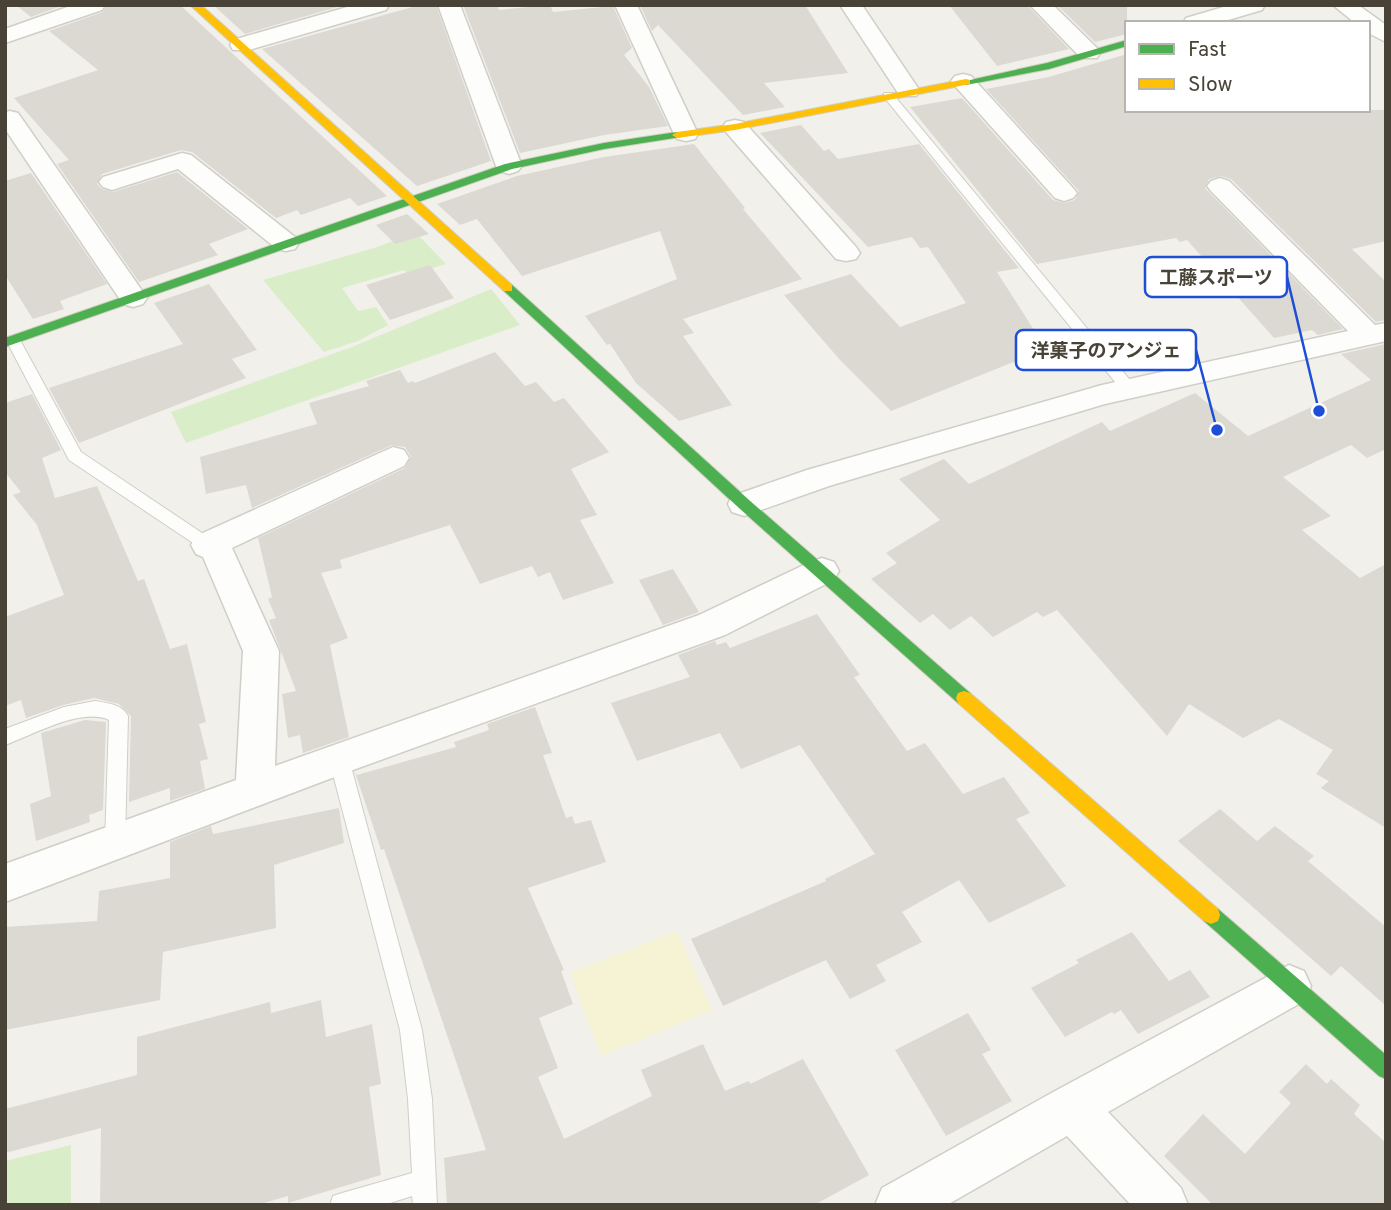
<svg xmlns="http://www.w3.org/2000/svg" width="1391" height="1210" font-family="Overpass,'Noto Sans JP',sans-serif">
<style>
.green{fill:#daedc9}
.sand{fill:#f6f3d4}
.building{fill:#dbd9d2}
.lines{fill:none;stroke-linecap:round;stroke-linejoin:round}
.lane-casing{stroke:#cfcec7;stroke-width:2}
.street-casing{stroke:#cfcec7;stroke-width:3}
.fast-casing{stroke:#d1cec1;stroke-width:2}
.slow-casing{stroke:#d1cec1;stroke-width:2}
.lane{fill:#fdfdfc;fill-rule:evenodd}
.street{fill:#fdfdfc;fill-rule:evenodd}
.fast{fill:#4caf50;fill-rule:evenodd}
.slow{fill:#ffc107;fill-rule:evenodd}
.leader{fill:none;stroke:#1d4ed8;stroke-width:2.5}
.callout-dot{fill:#1d4ed8;stroke:#fff;stroke-width:2.5}
.callout{fill:#fff;stroke:#1d4ed8;stroke-width:2.5}
.callout-label{font-size:19px;text-anchor:middle;font-weight:bold;fill:#484336}
</style>
<rect width="100%" height="100%" fill="#f1f0ea"/>
<g class="green">
<path d="M416,233L446,264L409,275L404,270L342,288L358,311L376,307L388,325L358,341L324,352L263,280L374,248Z"/>
<path d="M491,289L520,325L186,443L171,412L352,347Z"/>
<path d="M71,1145V1205H5V1161Z"/>
</g>
<path class="sand" d="M677,931L712,1010L601,1056L570,973Z"/>
<g class="building">
<path d="M16,5H64L31,17Z"/>
<path d="M107,5H180L387,196L358,206L350,198L301,215L297,210L276,218L192,152L181,150L102,174L97,184L102,189L113,192L177,172L248,229L209,244L218,255L139,282L57,164L69,160L14,98L98,70L49,31L103,12Z"/>
<path d="M213,5H344L245,34Z"/>
<path d="M420,5H436L491,161L417,186L262,49Z"/>
<path d="M463,5H497L499,10L550,5L553,12L613,6L632,48L624,55L649,87L668,126L604,135L520,153Z"/>
<path d="M640,5H805L848,73L764,83L785,107L743,115L658,25L652,31Z"/>
<path d="M949,5H1027L1069,49L997,66Z"/>
<path d="M1057,5H1127V34L1095,42Z"/>
<path d="M1127,54V110H1386V241L1352,249L1386,282V320L1376,322L1231,179L1221,176L1209,179L1205,188L1343,329L1318,335L1312,330L1274,338L1187,240L1180,242L1176,238L1037,264L910,107L962,98L1053,200L1065,203L1075,200L1079,191L986,89L1049,77Z"/>
<path d="M801,125L824,151L829,149L838,159L919,144L1019,268L997,272L1046,349L891,411L840,360L784,295L851,274L900,327L966,303L928,247L920,248L912,237L868,247L760,133Z"/>
<path d="M694,144L745,208L743,209L802,279L683,319L694,333L683,336L732,405L679,421L636,383L610,344L607,345L585,316L677,279L660,231L522,276L477,219L460,225L437,204L517,176L604,157Z"/>
<path d="M31,173L107,284L60,301L64,309L33,319L5,275V181Z"/>
<path d="M407,214L429,234L395,244L376,225Z"/>
<path d="M430,265L454,298L390,320L366,285Z"/>
<path d="M209,284L257,350L232,359L246,378L79,443L49,388L183,344L154,303Z"/>
<path d="M1386,344V449L1367,458L1351,445L1283,477L1331,516L1302,530L1360,578L1386,564V828L1321,788L1329,781L1316,774L1333,750L1279,719L1243,738L1189,704L1167,736L1057,610L1043,617L1037,612L993,637L971,616L950,630L933,614L920,623L871,579L897,563L886,553L940,520L899,479L944,459L969,484L1102,422L1110,431L1195,393L1248,436L1371,380L1341,354Z"/>
<path d="M495,352L525,386L536,382L554,402L564,398L609,452L571,469L597,515L580,520L614,583L563,600L550,572L538,577L532,566L480,584L450,525L340,560L342,568L321,573L348,638L330,645L349,737L303,753L300,735L288,738L282,694L296,691L269,620L276,618L268,599L272,597L258,538L405,468L411,457L405,447L392,445L252,508L246,485L206,494L200,457L317,424L309,403L369,386L366,381L400,370L408,383L413,381L415,383Z"/>
<path d="M32,394L61,450L42,458L55,498L97,486L138,581L144,579L170,649L187,644L206,722L199,724L208,759L200,761L205,789L170,801V788L129,802L131,716L119,704L94,698L63,705L26,718L21,700L5,706V617L64,595L37,525L13,495L21,492L5,472V403Z"/>
<path d="M673,569L699,612L663,625L639,580Z"/>
<path d="M817,614L860,675L854,677L907,751L925,743L963,794L1004,777L1030,813L1016,819L1066,886L989,923L959,880L902,912L922,942L876,965L886,981L850,999L826,960L723,1006L691,939L826,881L825,879L875,854L800,745L741,769L720,733L637,761L611,703L690,677L678,655L715,641L717,645L726,642L730,648Z"/>
<path d="M535,707L552,753L543,755L566,818L572,816L575,824L591,820L606,862L528,888L564,970L561,971L573,1004L539,1018L558,1068L538,1077L564,1139L652,1096L641,1070L703,1044L725,1091L749,1081L750,1084L803,1059L869,1175L814,1205H447L444,1158L486,1150L384,849L381,850L355,772L357,775L456,747L454,742L489,730L487,724Z"/>
<path d="M85,720L106,722L103,810L89,815L90,822L36,841L30,804L51,796L41,733Z"/>
<path d="M339,808L344,843L274,865L276,928L163,952L160,1000L5,1030V927L97,921L99,891L170,878V842L211,826L213,834Z"/>
<path d="M1220,809L1257,841L1275,826L1314,856L1308,861L1386,927V1006L1341,966L1331,976L1178,841Z"/>
<path d="M1132,932L1169,981L1190,970L1210,997L1138,1034L1121,1010L1114,1014L1112,1012L1065,1037L1031,988L1079,963L1076,960Z"/>
<path d="M321,1000L326,1037L372,1024L381,1084L369,1087L381,1175L288,1203V1196L257,1205H100L101,1128L5,1153V1109L137,1075V1037L270,1002L271,1013Z"/>
<path d="M968,1013L991,1050L982,1054L1012,1101L946,1136L895,1050Z"/>
<path d="M1306,1064L1327,1084L1331,1079L1360,1105L1354,1114L1386,1143V1205H1213L1164,1156L1203,1114L1245,1154L1291,1103L1279,1092Z"/>
</g>
<g class="lines">
<g class="lane-casing">
<g id="lane">
<path d="M884,93H892L1134,385L1137,389L1134,393H1124L884,97Z"/>
<path d="M13,335L20,340L81,452L214,541L216,545L214,549H202L69,460L6,340Z"/>
<path d="M95,701C107,703 122,704 128,716L125,843L122,849L115,852L108,849L105,843L109,720C81,707 33,735 5,745V729L64,707Z"/>
<path d="M339,751L346,753L349,759L422,1030L432,1099L437,1205H413L412,1196L384,1205H330L333,1196L342,1193L412,1173L408,1099L400,1030L329,759L332,753Z"/>
</g>
</g>
<g class="street-casing">
<g id="street">
<path d="M73,5H105L102,10L5,43V29Z"/>
<path d="M354,5H389L386,10L249,50H233L230,45L233,40Z"/>
<path d="M438,5H460L522,166L518,171L509,174L500,171L496,166Z"/>
<path d="M615,5H637L698,134L695,139L686,141L677,139L674,134Z"/>
<path d="M840,5H862L920,91L916,96H900Z"/>
<path d="M1030,5H1053L1097,48L1100,53L1097,58H1081Z"/>
<path d="M1230,5H1265L1262,10L1218,23H1183L1186,18Z"/>
<path d="M1333,5H1358L1386,25V42L1368,33V23H1355Z"/>
<path d="M963,74L971,76L1073,188L1077,193L1073,198L1064,201L1055,198L955,86L951,81L955,76Z"/>
<path d="M10,111L18,113L143,292L147,298L143,304L133,307L123,304L5,129V112Z"/>
<path d="M735,120L744,122L856,247L860,253L856,259L846,261L836,259L726,132L723,127L726,122Z"/>
<path d="M182,153L191,155L295,237L299,243L295,249L286,251L277,249L178,169L112,190L103,187L99,182L103,177Z"/>
<path d="M1220,178L1229,181L1375,325L1386,323V341L1105,404L829,486L744,516L732,512L728,504L732,496L807,470L1102,385L1348,331L1211,191L1207,186L1211,181Z"/>
<path d="M393,447L404,450L409,458L404,466L232,548L279,651L275,766L699,615L810,562L822,558L834,562L839,571L834,580L725,635L353,770L5,902V864L236,780L243,651L203,557L196,554L191,545L196,536Z"/>
<path d="M1289,965L1304,971L1311,986L1304,1001L1108,1112L1181,1188L1188,1205H1131L1067,1136L947,1205H875L882,1188L1055,1091Z"/>
</g>
</g>
<g class="fast-casing">
<g id="fast">
<path d="M1127,40V46L1049,69L966,85L961,82L1047,63Z"/>
<path d="M677,132L682,135L681,137L604,149L512,169L5,347V338L505,164L604,143Z"/>
<path d="M508,284L512,285L749,500L970,693L972,698L970,703L964,705L958,703L739,508L504,291L502,288Z"/>
<path d="M1211,906L1218,909L1386,1055V1079L1379,1076L1204,921L1202,915L1204,909Z"/>
</g>
</g>
<g class="slow-casing">
<g id="slow">
<path d="M190,5H201L512,285V291H504Z"/>
<path d="M966,79L970,80V84L735,130L677,138L672,135L677,132L735,124Z"/>
<path d="M964,691L970,693L1218,909L1220,915L1218,921L1211,924L1204,921L958,703L956,698L958,693Z"/>
</g>
</g>
<use href="#lane" class="lane"/>
<use href="#street" class="street"/>
<use href="#fast" class="fast"/>
<use href="#slow" class="slow"/>
</g>
<path class="leader" d="M1319 411L1287 277M1217 430L1196 350"/>
<g class="callout-dot">
<circle cx="1319" cy="411" r="7"/>
<circle cx="1217" cy="430" r="7"/>
</g>
<g class="callout">
<rect x="1145" y="257" width="142" height="40" rx="7"/>
<rect x="1016" y="330" width="180" height="40" rx="7"/>
</g>
<g class="callout-label">
<text x="1216" y="284">工藤スポーツ</text>
<text x="1106" y="357">洋菓子のアンジェ</text>
</g>
<rect width="1391" height="1210" fill="none" stroke="#484336" stroke-width="14"/>
<rect x="1125" y="21" width="245" height="91" fill="#ffffff" stroke="#b6b4af" stroke-width="2"/>
<rect x="1139" y="44" width="35" height="10" fill="#4caf50" stroke="#b6b4af" stroke-width="2"/>
<text x="1188" y="56" font-size="21" fill="#484336">Fast</text>
<rect x="1139" y="79" width="35" height="10" fill="#ffc107" stroke="#b6b4af" stroke-width="2"/>
<text x="1188" y="91" font-size="21" fill="#484336">Slow</text>
</svg>
